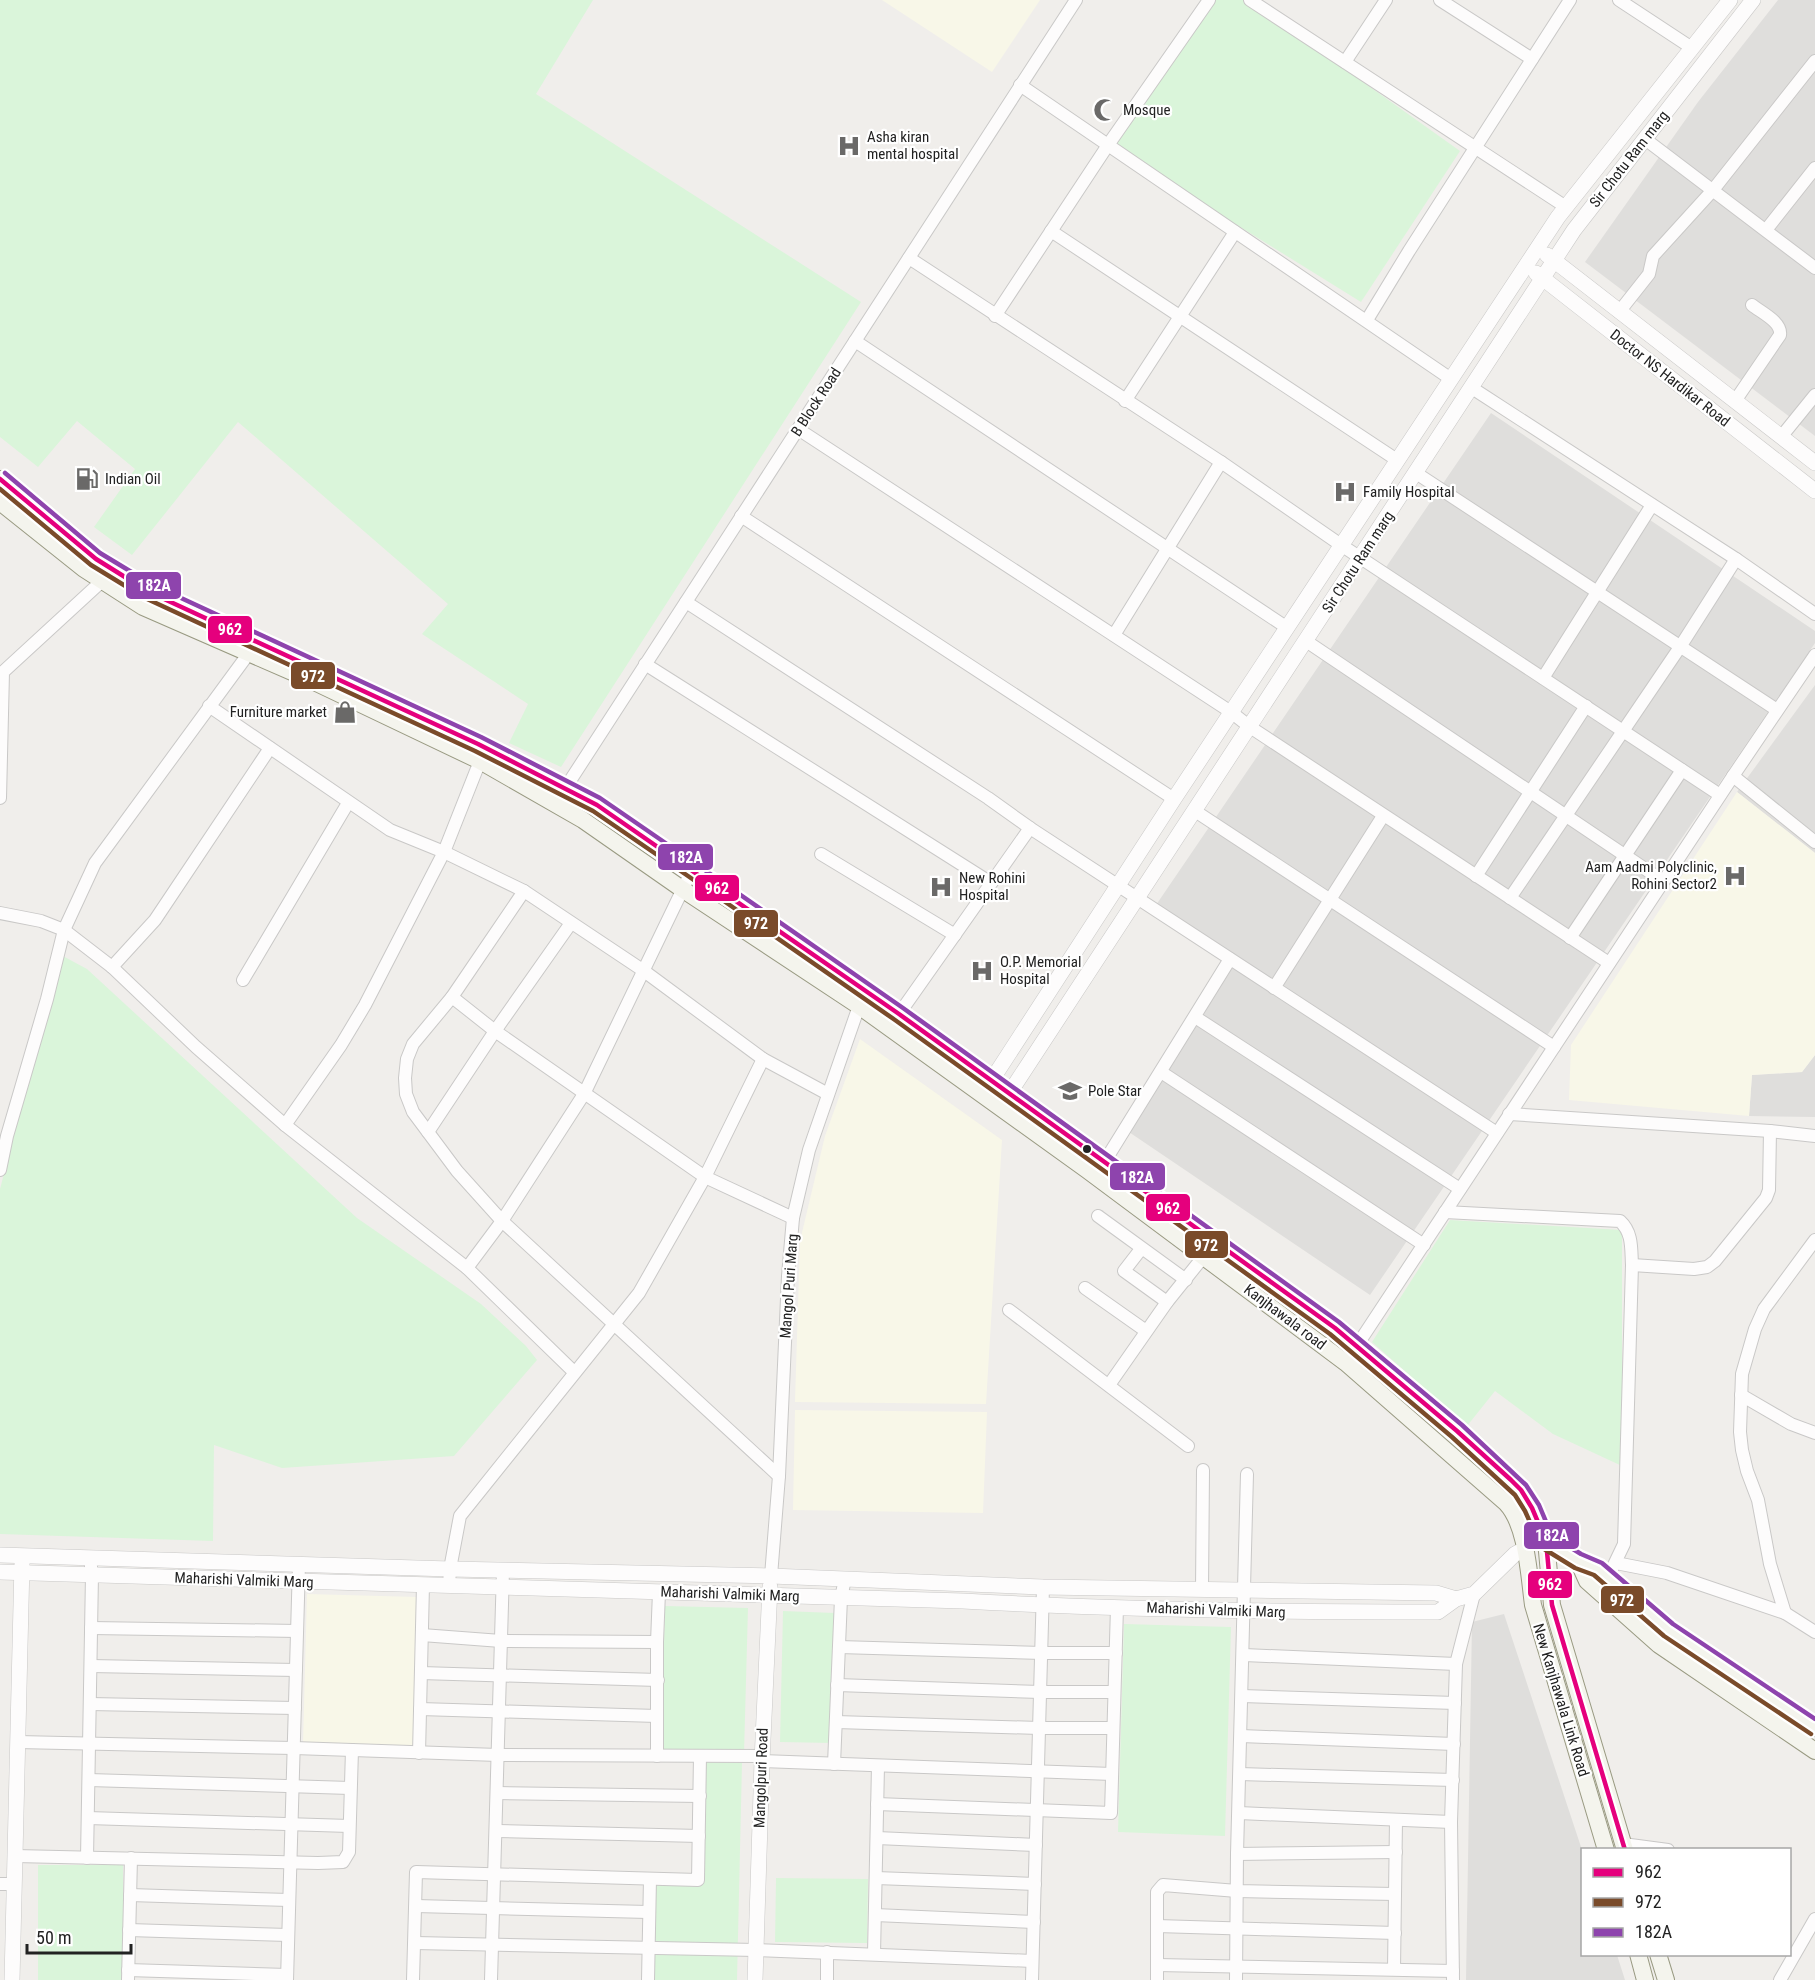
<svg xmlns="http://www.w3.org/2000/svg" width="1815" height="1980" font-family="'Roboto Condensed',sans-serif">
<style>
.residential{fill:#dfdedc}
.education{fill:#f8f7e8}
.park{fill:#daf5da}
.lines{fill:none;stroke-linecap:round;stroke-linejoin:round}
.minor-casing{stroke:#c9c8c7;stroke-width:14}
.tertiary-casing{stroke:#c9c8c7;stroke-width:16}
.secondary-casing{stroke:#999a82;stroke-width:18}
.minor{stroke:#fdfcfc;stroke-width:12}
.tertiary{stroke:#fdfcfc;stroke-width:15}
.secondary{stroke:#f4f4ed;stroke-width:16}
.bus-1-casing{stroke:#fff;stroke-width:9}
.bus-2-casing{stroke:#fff;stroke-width:9}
.bus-3-casing{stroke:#fff;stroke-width:9}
.bus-1{stroke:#e5007d;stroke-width:4.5}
.bus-2{stroke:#7a4b2a;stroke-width:4.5}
.bus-3{stroke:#8e44ad;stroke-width:4.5}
.bus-dot{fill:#222;stroke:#fff;stroke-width:2}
.labels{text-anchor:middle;stroke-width:4.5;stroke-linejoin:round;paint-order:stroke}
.poi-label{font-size:15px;fill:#222;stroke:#fff;text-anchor:start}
.street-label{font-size:15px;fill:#222;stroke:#fff}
.line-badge{stroke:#fff;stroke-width:2}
.badge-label{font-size:16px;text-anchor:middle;font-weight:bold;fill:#fff}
</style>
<rect width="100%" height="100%" fill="#f0eeeb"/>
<g class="residential">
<path d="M1778,0H1815V436L1585,262L1698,102Z"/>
<path d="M1491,413L1815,631V643L1370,1295L1120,1126L1233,961L1154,908Z"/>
<path d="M1815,685V853L1737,792Z"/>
<path d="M1815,1055V1117L1749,1116L1752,1075L1802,1072Z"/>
<path d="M1504,1614L1582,1850V1954L1617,1955L1625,1980H1466L1472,1622Z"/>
</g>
<g class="education">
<path d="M882,0H1040L992,72Z"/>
<path d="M1737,792L1815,853V1055L1802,1072L1752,1075L1749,1116L1569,1100L1571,1045Z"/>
<path d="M860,1039L1002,1140L986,1404L795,1402L800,1241L825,1136Z"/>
<path d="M795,1410L987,1412L983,1513L793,1510Z"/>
<path d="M307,1594L417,1597L413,1747L303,1744Z"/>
</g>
<g class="park">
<path d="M0,0H593L536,94L861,302L561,767L509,743L528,704L422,634L448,604L238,422L132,555L94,527L135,469L77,421L38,467L0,437Z"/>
<path d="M1209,0H1248L1460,151L1361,302L1108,145Z"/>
<path d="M61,955L87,969L357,1218L481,1304L526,1346L537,1360L454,1456L282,1468L214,1445L213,1541L0,1534V1189Z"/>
<path d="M1450,1220L1622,1230V1466L1553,1434L1495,1391L1467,1426L1372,1342Z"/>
<path d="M665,1606L748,1608L744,1754L661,1752Z"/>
<path d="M783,1611L835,1613L832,1743L780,1742Z"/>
<path d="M1124,1624L1231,1627L1225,1836L1118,1832Z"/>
<path d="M706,1762L742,1763L737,1980H652L655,1874L703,1875Z"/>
<rect x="38" y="1865" width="85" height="115"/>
<path d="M776,1878L868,1879L867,1943L775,1942Z"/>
</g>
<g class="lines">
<g class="minor-casing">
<g id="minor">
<path d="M1250,0L1566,207"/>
<path d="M1440,0L1532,59"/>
<path d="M1619,0L1692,48"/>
<path d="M1345,62L1386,0"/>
<path d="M1020,85L1451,379"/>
<path d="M1645,139L1815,268"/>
<path d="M1766,230L1815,168"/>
<path d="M1051,231L1397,460"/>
<path d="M909,258L1221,462L1341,545L1720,795"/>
<path d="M1619,312L1649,274L1653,256L1713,190L1815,61"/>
<path d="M995,316L1108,145L1209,0"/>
<path d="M1367,320L1409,251L1570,0"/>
<path d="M855,341L1286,627"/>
<path d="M1472,388L1736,559L1815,614"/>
<path d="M1125,401L1235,232"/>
<path d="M1735,401L1780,335C1782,322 1762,313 1752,305"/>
<path d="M798,429L1231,712L1250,727L1609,963"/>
<path d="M1781,437L1815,395"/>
<path d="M1416,473L1777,710"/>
<path d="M741,516L1174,799"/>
<path d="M686,602L988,798L1030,828L1497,1133"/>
<path d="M1114,635L1221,462"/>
<path d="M1306,641L1663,881"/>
<path d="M645,664L991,883"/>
<path d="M1543,678L1652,505"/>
<path d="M209,706L390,830L444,852L524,891L644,971L763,1059L828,1094"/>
<path d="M1733,776L1815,842"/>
<path d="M0,798L3,672L102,581"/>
<path d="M555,804L1076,0"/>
<path d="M1195,811L1554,1047"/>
<path d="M821,854L955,935"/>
<path d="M1476,876L1586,706"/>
<path d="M524,891L452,997L413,1044L407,1059L405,1078L406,1094L413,1112L457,1171L502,1221L779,1476"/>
<path d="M1510,898L1680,647L1736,559"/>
<path d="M0,913L41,921L64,930L112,967L196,1047L285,1125L467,1268L574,1372"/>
<path d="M1570,938L1682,770"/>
<path d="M112,967L155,920L270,748"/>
<path d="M243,980L348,803"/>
<path d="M1274,988L1383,816"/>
<path d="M452,997L495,1031L705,1177L793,1218"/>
<path d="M899,1014L1030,828"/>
<path d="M1195,1017L1460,1189"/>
<path d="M1161,1072L1424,1245"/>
<path d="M1509,1114L1770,1131L1815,1136"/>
<path d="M285,1125L341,1045L365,1005L444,852L480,761"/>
<path d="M428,1132L495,1031L571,923"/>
<path d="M1105,1161L1230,959"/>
<path d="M0,1170L7,1136L47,999L64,930L95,863L249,653"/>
<path d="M1445,1212L1620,1221C1633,1233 1631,1249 1632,1265L1624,1544L1612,1569"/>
<path d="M1098,1216L1186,1280"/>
<path d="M1141,1249L1124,1271L1167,1302"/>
<path d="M1632,1265L1694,1269L1707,1267L1715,1261L1766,1198L1769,1190L1770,1131"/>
<path d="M467,1268L502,1221L584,1094L692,870"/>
<path d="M1085,1288L1146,1331"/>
<path d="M1009,1310L1188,1446"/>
<path d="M1356,1347L1733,776L1815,655"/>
<path d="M1109,1385L1167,1302L1216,1241"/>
<path d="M1741,1395L1791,1424L1815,1433"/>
<path d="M1616,1563L1667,1573L1785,1613L1770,1564L1758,1500L1747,1471L1742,1450L1740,1432L1742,1374L1755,1329L1764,1309L1815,1240"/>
<path d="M771,1576L779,1476L788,1276L793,1218L809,1150L859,1006"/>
<path d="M449,1586L450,1569L460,1516L639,1293L705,1177L763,1059"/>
<path d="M1202,1590L1203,1470"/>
<path d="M1785,1613L1815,1632"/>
<path d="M91,1628L297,1631"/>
<path d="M422,1635L501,1641L657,1642"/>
<path d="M839,1647L1042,1653H1116"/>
<path d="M1244,1655L1456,1664"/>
<path d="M91,1666L296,1670"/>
<path d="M421,1673L658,1680"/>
<path d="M837,1685L1040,1692H1114"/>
<path d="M1242,1696L1455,1703"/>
<path d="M90,1704L295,1708"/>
<path d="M420,1709L657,1716"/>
<path d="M836,1722L1039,1728H1113"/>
<path d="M1241,1736L1454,1744"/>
<path d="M18,1742L294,1748L498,1755L762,1756"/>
<path d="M419,1753L423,1585"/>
<path d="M657,1756V1642L659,1592"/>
<path d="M762,1761L1112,1774"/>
<path d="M834,1764L841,1598L845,1579"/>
<path d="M1240,1774L1453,1780"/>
<path d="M89,1780L350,1788"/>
<path d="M497,1793L700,1796"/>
<path d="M877,1804L1111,1813L1117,1607"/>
<path d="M1239,1813L1451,1822"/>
<path d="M88,1818L349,1826"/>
<path d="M497,1831L699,1836"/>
<path d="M877,1838L1036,1845"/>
<path d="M1623,1844L1668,1850"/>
<path d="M1237,1854L1396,1852"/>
<path d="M15,1856L318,1863L343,1862L349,1852L352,1750"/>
<path d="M87,1858L92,1575L90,1558"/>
<path d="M876,1878L1035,1884"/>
<path d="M0,1884H14"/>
<path d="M130,1895L289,1900"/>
<path d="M416,1906L648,1912"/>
<path d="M875,1915L1034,1922"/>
<path d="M1157,1926L1395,1933"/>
<path d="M129,1930L288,1935"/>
<path d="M415,1943L756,1950L1032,1961"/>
<path d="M874,1954L878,1766"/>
<path d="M1157,1965L1453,1971"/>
<path d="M1394,1969L1396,1820"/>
<path d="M128,1970L287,1975"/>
<path d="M128,1980L131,1858"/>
<path d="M287,1980L299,1564"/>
<path d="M413,1980L416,1872L698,1880L700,1756"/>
<path d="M491,1980L503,1570"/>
<path d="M648,1980L650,1879"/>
<path d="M827,1980V1952"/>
<path d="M1032,1980L1043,1587"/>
<path d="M1157,1980V1892L1163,1885L1237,1891L1395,1894"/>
<path d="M1236,1980L1237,1854L1247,1474"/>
<path d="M1453,1980L1451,1822L1456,1664L1474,1594"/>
<path d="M1780,1980L1815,1919"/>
</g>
</g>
<g class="tertiary-casing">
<g id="tertiary">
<path d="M1547,255L1815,463"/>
<path d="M1536,273L1815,491"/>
<path d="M986,1089L1174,799L1558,217L1730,0"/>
<path d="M1003,1103L1574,230L1753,0"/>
<path d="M0,1555L450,1569L771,1576L1043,1587L1436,1593L1456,1599"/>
<path d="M0,1572L963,1601C1121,1610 1279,1612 1438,1612L1456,1599L1474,1594L1515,1554L1524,1549"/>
<path d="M12,1980L22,1563"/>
<path d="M755,1980L762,1761L770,1587"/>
</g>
</g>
<g class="secondary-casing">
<g id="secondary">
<path d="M0,479L96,559L149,592L478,744L597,805L899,1014L1335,1328L1457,1431L1511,1480L1521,1490L1532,1508L1546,1541L1552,1605L1625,1850"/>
<path d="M0,502L84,569L143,607L308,679L480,761L583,820L682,889L859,1006L1087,1170L1346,1363L1506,1503C1527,1525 1529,1576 1533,1605L1606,1850"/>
<path d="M1546,1541L1578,1561L1598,1569L1668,1630L1815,1728"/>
<path d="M1578,1561L1587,1581L1659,1645L1815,1751"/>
<path d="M1638,1954L1645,1980"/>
<path d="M1658,1954L1666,1980"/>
</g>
</g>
<use href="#minor" class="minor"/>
<use href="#tertiary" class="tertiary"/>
<use href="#secondary" class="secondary"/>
<g class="bus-1-casing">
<path id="bus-1" d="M0,479L96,559L149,592L478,744L597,805L899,1014L1335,1328L1457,1431L1511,1480L1521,1490L1532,1508L1546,1541L1552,1605L1625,1850"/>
</g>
<g class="bus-2-casing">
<path id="bus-2" d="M0,489L91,565L145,598L475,751L593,811L688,876L895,1020L1330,1334L1452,1437L1515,1495L1525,1511L1541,1547L1575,1568L1594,1575L1664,1636L1811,1734"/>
</g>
<g class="bus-3-casing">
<path id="bus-3" d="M5,473L100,553L153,585L481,737L600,798L696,864L903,1008L1339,1322L1462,1425L1526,1485L1539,1505L1552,1536L1581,1554L1602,1563L1673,1624L1815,1719"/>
</g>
<use href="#bus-1" class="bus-1"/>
<use href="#bus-2" class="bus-2"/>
<use href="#bus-3" class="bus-3"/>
</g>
<defs>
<g id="mosque-bare" transform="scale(1.8)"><path d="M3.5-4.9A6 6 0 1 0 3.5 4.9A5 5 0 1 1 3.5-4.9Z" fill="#6a6968" stroke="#fff" stroke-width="2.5" paint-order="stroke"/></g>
<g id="hospital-bare" transform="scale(1.8)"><path d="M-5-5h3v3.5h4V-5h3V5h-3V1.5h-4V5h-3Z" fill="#6a6968" stroke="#fff" stroke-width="2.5" paint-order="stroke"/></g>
<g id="fuel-bare" transform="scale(1.8)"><path d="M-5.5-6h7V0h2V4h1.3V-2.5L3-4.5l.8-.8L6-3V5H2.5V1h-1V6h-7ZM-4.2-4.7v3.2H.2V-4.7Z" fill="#6a6968" stroke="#fff" stroke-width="2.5" paint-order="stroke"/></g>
<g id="shop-bare" transform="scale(1.8)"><path d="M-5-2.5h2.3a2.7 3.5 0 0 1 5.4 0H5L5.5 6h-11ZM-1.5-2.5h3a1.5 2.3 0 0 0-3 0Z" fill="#6a6968" stroke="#fff" stroke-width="2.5" paint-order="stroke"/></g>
<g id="school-bare" transform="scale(1.8)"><path d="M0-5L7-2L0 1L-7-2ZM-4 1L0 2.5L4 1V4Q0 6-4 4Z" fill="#6a6968" stroke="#fff" stroke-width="2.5" paint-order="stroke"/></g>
</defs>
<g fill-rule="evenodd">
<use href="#mosque-bare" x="1105" y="110"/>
<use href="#hospital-bare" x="849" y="146"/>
<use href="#fuel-bare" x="87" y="479"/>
<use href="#hospital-bare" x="1345" y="492"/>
<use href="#shop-bare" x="345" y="712"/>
<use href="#hospital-bare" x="1735" y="876"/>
<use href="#hospital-bare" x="941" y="887"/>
<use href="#hospital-bare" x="982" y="971"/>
<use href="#school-bare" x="1070" y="1091"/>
</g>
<circle class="bus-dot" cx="1087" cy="1149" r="5"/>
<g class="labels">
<g class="poi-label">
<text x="1123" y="115">Mosque</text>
<text x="867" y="142">Asha kiran<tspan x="867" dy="17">mental hospital</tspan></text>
<text x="105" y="484">Indian Oil</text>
<text x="1363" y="497">Family Hospital</text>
<text x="327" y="717" text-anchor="end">Furniture market</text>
<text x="1717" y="872" text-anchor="end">Aam Aadmi Polyclinic,<tspan x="1717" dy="17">Rohini Sector2</tspan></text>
<text x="959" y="883">New Rohini<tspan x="959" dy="17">Hospital</tspan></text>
<text x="1000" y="967">O.P. Memorial<tspan x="1000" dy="17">Hospital</tspan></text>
<text x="1088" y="1096">Pole Star</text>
</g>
<g class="street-label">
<text transform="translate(1629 159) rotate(-52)" y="5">Sir Chotu Ram marg</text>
<text transform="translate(1670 378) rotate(38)" y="5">Doctor NS Hardikar Road</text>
<text transform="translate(816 402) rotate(-57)" y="5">B Block Road</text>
<text transform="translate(1358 562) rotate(-57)" y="5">Sir Chotu Ram marg</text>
<text transform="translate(789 1286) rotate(-86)" y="5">Mangol Puri Marg</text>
<text transform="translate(1285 1317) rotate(37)" y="5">Kanjhawala road</text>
<text transform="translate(244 1580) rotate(2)" y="5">Maharishi Valmiki Marg</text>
<text transform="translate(730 1594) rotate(2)" y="5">Maharishi Valmiki Marg</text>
<text transform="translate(1216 1610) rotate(2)" y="5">Maharishi Valmiki Marg</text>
<text transform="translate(1561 1700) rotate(73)" y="5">New Kanjhawala Link Road</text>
<text transform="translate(761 1778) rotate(-88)" y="5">Mangolpuri Road</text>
</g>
</g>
<g class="line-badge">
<rect x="125" y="571" width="57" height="29" rx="6" fill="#8e44ad"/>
<rect x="207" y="615" width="46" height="29" rx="6" fill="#e5007d"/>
<rect x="290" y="661" width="46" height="29" rx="6" fill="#7a4b2a"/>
<rect x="657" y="843" width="57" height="28" rx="6" fill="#8e44ad"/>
<rect x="694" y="874" width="46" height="28" rx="6" fill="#e5007d"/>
<rect x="733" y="909" width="46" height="29" rx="6" fill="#7a4b2a"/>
<rect x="1109" y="1162" width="57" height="29" rx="6" fill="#8e44ad"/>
<rect x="1145" y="1193" width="46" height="29" rx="6" fill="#e5007d"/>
<rect x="1184" y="1230" width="45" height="29" rx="6" fill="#7a4b2a"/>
<rect x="1523" y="1521" width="57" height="29" rx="6" fill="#8e44ad"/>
<rect x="1527" y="1570" width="46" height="29" rx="6" fill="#e5007d"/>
<rect x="1600" y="1585" width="45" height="29" rx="6" fill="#7a4b2a"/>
</g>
<g class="badge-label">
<text x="154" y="591">182A</text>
<text x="230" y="635">962</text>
<text x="313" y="682">972</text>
<text x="686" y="863">182A</text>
<text x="717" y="894">962</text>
<text x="756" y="929">972</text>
<text x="1137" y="1183">182A</text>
<text x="1168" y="1214">962</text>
<text x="1206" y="1251">972</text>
<text x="1552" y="1541">182A</text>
<text x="1550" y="1590">962</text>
<text x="1622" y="1606">972</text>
</g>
<rect x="1581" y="1848" width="210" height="108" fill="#ffffff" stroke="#a7a7a7" stroke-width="1.5"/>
<rect x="1593" y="1868" width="30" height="9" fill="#e5007d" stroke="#a7a7a7" stroke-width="1.5"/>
<text x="1635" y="1878" font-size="18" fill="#222222">962</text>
<rect x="1593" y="1898" width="30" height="9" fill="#7a4b2a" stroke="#a7a7a7" stroke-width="1.5"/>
<text x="1635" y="1908" font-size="18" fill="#222222">972</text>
<rect x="1593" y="1928" width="30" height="9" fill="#8e44ad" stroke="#a7a7a7" stroke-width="1.5"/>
<text x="1635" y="1938" font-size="18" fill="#222222">182A</text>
<path d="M27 1944v9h104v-9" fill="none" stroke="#222222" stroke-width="3"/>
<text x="36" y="1944" font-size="18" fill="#222222" stroke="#ffffff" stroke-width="4.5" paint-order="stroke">50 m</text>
</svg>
